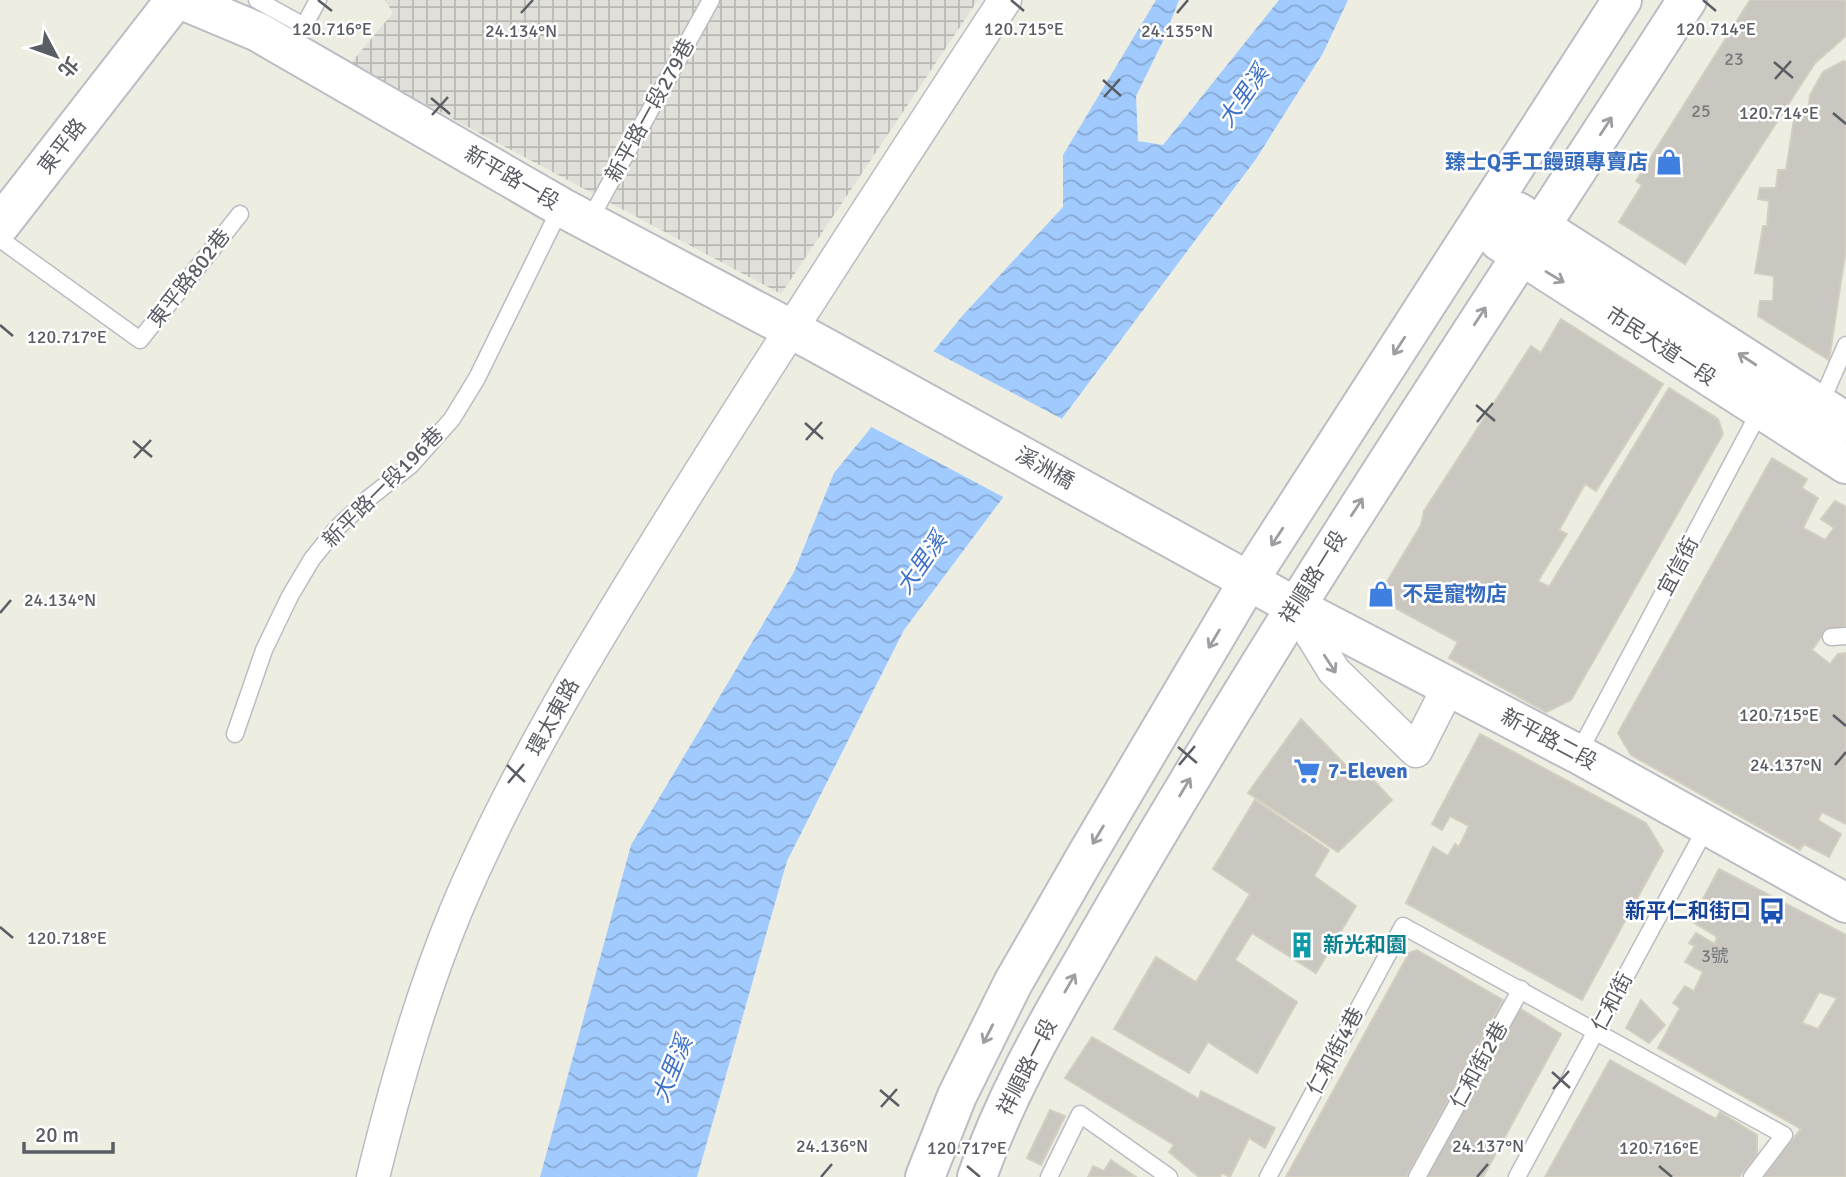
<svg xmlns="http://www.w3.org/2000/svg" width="1846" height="1177" font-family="Signika,'Noto Sans TC',sans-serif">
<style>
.industrial{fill:url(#industrial-grid)}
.water{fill:url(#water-waves)}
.pier{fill:#eeede2}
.building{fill:#c9c7bf;stroke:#d3cfc0;stroke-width:2;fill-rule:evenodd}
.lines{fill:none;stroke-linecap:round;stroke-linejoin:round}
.lane-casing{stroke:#babcc2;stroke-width:19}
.street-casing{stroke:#babcc2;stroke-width:35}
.secondary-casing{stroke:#bbbdc4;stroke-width:42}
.lane{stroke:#fff;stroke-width:16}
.street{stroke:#fff;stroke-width:32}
.secondary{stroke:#fff;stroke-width:38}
.oneway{stroke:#9c9ea2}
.ticks{fill:none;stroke:#5a5d64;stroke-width:2.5}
.labels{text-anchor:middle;stroke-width:5;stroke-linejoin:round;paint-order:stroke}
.number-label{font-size:18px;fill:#76787b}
.street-label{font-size:21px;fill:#5a5d64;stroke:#fff}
.shop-label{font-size:21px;font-weight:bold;fill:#366cbe;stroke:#fff;text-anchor:start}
.transit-label{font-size:21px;font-weight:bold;fill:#164399;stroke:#fff;text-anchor:end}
.culture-label{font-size:21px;font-weight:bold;fill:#0d838f;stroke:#fff;text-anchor:start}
.water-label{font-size:23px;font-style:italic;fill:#3f72c7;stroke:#fff}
.ticks-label{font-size:18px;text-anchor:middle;fill:#5a5d64;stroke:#fff;stroke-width:5;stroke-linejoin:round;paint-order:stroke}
</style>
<defs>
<pattern id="industrial-grid" width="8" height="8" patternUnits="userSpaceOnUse" patternTransform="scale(1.75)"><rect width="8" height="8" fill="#e1e0da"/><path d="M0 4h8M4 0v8" fill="none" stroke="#b9b9b4"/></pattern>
<pattern id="water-waves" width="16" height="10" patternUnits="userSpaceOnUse" patternTransform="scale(1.75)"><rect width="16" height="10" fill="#a1cbff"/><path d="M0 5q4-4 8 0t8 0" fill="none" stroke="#86a8d2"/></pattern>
</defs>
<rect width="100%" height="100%" fill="#eeede2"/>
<path class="industrial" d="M385,0H978L781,294L350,64L393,13Z"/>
<path class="water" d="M1156,0H1179L1163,41L1136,96L1138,141L1163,145L1279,0H1348L1323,53L1256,159L904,630L787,861L697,1177H540L631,845L794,572L834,473L963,315L1063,207V155Z"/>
<path class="pier" d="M931,350L1066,421L1007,499L868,425Z"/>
<g class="building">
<path d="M1750,0H1846V36L1815,63L1685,264L1619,222L1642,185L1636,181Z"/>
<path d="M1843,61L1846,62V249L1829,360L1758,316L1760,301H1773L1774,276L1755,273L1763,226H1767L1769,201L1758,199L1760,188H1776L1778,170H1786L1795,113H1808L1810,95L1823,72Z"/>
<path d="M1561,319L1663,384L1596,491L1585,484L1559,530L1567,534L1538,581L1549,587L1669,388L1718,419L1723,434L1571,700L1546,712L1449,658L1458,642L1377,598L1421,525L1424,511L1531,346L1541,353Z"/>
<path d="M1772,458L1807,479L1802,488L1818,498L1803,528L1825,540L1834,528L1821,519L1835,501L1846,507V627L1826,630L1812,650L1830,664L1838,654L1846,653V824L1822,812L1818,820L1841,834L1829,857L1804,844L1800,850L1631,755L1618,733Z"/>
<path d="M1301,719L1354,774L1363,769L1392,800L1338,852L1248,793Z"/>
<path d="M1480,734L1646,823L1663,851L1582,1000L1406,903L1433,847L1448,856L1455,844L1459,847L1469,826L1450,816L1442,830L1432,824Z"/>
<path d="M1255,800L1329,850L1314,876L1356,906L1316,973L1252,933L1235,960L1297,1002L1257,1073L1208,1042L1189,1073L1114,1029L1156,957L1196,982L1250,894L1213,869Z"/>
<path d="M1719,869L1846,935V1177H1762L1801,1129L1658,1048L1680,1008L1673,1003L1685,986L1694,991L1703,972L1685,962L1695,946L1689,943L1696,933L1715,944L1717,937L1691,921ZM1819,992L1837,998L1818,1029L1802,1023Z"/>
<path d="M1417,950L1503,1000L1406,1177H1286L1409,953Z"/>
<path d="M1641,1000L1665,1025L1649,1043L1626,1028Z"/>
<path d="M1516,1006L1561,1034L1483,1177H1422Z"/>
<path d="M1092,1037L1199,1099L1201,1091L1275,1128L1265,1148L1249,1138L1230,1177L1222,1173L1220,1177H1199L1169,1152L1174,1145L1065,1078Z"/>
<path d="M1610,1060L1716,1119L1720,1112L1757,1135V1155L1739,1177H1545Z"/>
<path d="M1050,1110L1065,1116L1041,1165L1027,1158Z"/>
<path d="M1111,1160L1136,1177H1088L1093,1166L1104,1171Z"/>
</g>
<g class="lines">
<g class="lane-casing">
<g id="lane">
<path d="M257,0L304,26L318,0"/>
<path d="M589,221L711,0"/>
<path d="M0,239L140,340L240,214"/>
<path d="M1819,407L1846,345"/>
<path d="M1831,637L1846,636"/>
<path d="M235,734L264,650L290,596L312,559L338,527L369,498L411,465L452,419L477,378L561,207"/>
<path d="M1578,754L1761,409"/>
<path d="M1049,1177L1080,1114L1169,1177"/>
<path d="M1268,1177L1403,926L1784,1135L1752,1177"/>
<path d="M1417,1177L1521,989"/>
<path d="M1517,1177L1707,826"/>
</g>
</g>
<g class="street-casing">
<g id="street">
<path d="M1294,606L1334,671L1416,751L1449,686"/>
<path d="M373,1177C395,1088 420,998 455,913C514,772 595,641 676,511C783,339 894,170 1005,0"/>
</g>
</g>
<g class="secondary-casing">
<g id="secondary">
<path d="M182,0L258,32L561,207L815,342L1294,606L1578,754L1846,903"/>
<path d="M1518,212L1846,422"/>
<path d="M0,225L175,0"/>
<path d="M1499,241L1846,464"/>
<path d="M925,1177L957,1096L1013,983L1086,856L1249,580L1622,0"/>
<path d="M977,1177C1004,1100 1043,1030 1084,960C1118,900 1153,841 1189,781C1348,516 1520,260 1687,0"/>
</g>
</g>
<use href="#lane" class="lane"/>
<use href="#street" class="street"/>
<use href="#secondary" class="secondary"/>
</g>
<defs><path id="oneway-shaft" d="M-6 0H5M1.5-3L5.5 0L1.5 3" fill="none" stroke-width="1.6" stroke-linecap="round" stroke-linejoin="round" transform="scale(1.75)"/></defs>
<g class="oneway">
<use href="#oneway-shaft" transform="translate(1606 126) rotate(-57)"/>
<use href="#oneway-shaft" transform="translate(1555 277) rotate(31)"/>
<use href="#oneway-shaft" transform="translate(1480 316) rotate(-57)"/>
<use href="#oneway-shaft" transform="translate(1399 346) rotate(123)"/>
<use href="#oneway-shaft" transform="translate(1747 359) rotate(-147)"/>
<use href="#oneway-shaft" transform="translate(1357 507) rotate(-57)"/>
<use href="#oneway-shaft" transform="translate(1277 537) rotate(123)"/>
<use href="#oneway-shaft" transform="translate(1214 639) rotate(121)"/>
<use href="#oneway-shaft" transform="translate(1330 664) rotate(57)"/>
<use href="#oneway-shaft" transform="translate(1185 787) rotate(-59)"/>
<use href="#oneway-shaft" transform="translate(1098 835) rotate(121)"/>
<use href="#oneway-shaft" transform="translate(1070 983) rotate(-60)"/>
<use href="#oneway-shaft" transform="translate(988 1034) rotate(117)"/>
</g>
<path class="ticks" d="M318,0L332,11M1011,0L1024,11M1703,0L1716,11M521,13L533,0M1177,13L1188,0M1774,62L1793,78M1775,79L1791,61M1103,80L1121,96M1104,97L1120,79M431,98L450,114M1833,113L1846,124M432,115L448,97M0,325L13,336M1476,405L1495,421M1477,422L1493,403M805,423L823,439M806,440L822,422M133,441L152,457M134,458L151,440M0,613L11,600M1833,715L1846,726M1178,747L1197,763M507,765L525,782M1179,765L1195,746M1835,765L1846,752M508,783L524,764M0,927L13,938M1552,1072L1570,1088M1553,1089L1569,1071M880,1090L899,1106M881,1107L897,1089M967,1166L980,1177M1659,1166L1672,1177M821,1177L832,1164M1477,1177L1488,1164"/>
<defs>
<g id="shop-bare" transform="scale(2.1)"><path d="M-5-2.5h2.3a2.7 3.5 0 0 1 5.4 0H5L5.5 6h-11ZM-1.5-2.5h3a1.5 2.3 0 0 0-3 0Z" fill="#3f7fe0" stroke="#fff" stroke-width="2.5" paint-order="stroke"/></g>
<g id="supermarket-bare" transform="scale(2.1)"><path d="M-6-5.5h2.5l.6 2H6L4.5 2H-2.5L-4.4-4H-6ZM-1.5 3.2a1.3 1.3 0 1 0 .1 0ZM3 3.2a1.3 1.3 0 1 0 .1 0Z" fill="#3f7fe0" stroke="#fff" stroke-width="2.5" paint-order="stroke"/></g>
<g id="bus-bare" transform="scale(2.1)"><path d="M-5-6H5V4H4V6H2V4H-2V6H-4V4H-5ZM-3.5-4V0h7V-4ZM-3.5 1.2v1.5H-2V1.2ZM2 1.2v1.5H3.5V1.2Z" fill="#1a4fb4" stroke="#fff" stroke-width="2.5" paint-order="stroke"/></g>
<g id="building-bare" transform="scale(2.1)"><path d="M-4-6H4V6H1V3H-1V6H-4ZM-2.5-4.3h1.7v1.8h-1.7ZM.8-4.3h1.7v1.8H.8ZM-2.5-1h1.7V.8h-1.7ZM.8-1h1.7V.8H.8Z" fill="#0f9aa8" stroke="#fff" stroke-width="2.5" paint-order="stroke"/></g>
</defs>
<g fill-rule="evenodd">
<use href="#shop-bare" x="1669" y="162"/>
<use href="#shop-bare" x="1381" y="594"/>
<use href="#supermarket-bare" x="1307" y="771"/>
<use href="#bus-bare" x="1772" y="911"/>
<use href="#building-bare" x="1302" y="945"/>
</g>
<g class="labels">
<g class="number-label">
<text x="1734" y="65">23</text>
<text x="1701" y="117">25</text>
<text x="1715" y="962">3號</text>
</g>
<g class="street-label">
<text transform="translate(650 110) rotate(-61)" y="7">新平路一段279巷</text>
<text transform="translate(62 146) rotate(-52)" y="7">東平路</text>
<text transform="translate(512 178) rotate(30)" y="7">新平路一段</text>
<text transform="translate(189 278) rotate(-52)" y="7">東平路802巷</text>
<text transform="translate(1661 346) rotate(33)" y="7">市民大道一段</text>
<text transform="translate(1045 468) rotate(29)" y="7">溪洲橋</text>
<text transform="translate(383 487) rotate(-45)" y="7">新平路一段196巷</text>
<text transform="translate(1678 566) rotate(-62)" y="7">宜信街</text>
<text transform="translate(1313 577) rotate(-58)" y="7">祥順路一段</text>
<text transform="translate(553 717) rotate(-61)" y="7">環太東路</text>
<text transform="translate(1549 739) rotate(28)" y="7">新平路二段</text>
<text transform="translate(1612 1002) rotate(-62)" y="7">仁和街</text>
<text transform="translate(1335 1051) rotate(-62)" y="7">仁和街4巷</text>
<text transform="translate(1479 1065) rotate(-61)" y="7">仁和街2巷</text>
<text transform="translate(1027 1067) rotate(-63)" y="7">祥順路一段</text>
</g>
<g class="shop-label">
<text x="1648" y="169" text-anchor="end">臻士Q手工饅頭專賣店</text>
<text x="1402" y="601">不是寵物店</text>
<text x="1328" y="778">7-Eleven</text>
</g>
<g class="transit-label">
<text x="1751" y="918">新平仁和街口</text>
</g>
<g class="culture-label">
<text x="1323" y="952">新光和園</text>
</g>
<g class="water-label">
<text transform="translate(1243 96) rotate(-55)" y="8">大里溪</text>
<text transform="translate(921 563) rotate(-55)" y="8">大里溪</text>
<text transform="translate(672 1069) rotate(-68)" y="8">大里溪</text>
</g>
</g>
<g class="ticks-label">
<text x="332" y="35">120.716°E</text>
<text x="1024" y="35">120.715°E</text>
<text x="1716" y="35">120.714°E</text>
<text x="521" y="37">24.134°N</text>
<text x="1177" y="37">24.135°N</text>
<text x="1779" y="119">120.714°E</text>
<text x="67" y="343">120.717°E</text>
<text x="60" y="606">24.134°N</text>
<text x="1779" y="721">120.715°E</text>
<text x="1786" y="771">24.137°N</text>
<text x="67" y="944">120.718°E</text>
<text x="832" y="1152">24.136°N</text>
<text x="1488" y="1152">24.137°N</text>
<text x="967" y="1154">120.717°E</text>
<text x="1659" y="1154">120.716°E</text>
</g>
<g transform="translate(56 56) rotate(131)" stroke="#ffffff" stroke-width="5" paint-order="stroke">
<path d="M0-5L12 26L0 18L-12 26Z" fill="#5a5d64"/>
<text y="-10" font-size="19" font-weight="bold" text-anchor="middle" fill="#5a5d64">北</text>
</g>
<path d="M24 1142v10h89v-10" fill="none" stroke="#5a5d64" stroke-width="3.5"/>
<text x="35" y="1142" font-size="21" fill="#5a5d64" stroke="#ffffff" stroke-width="5" paint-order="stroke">20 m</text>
</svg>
